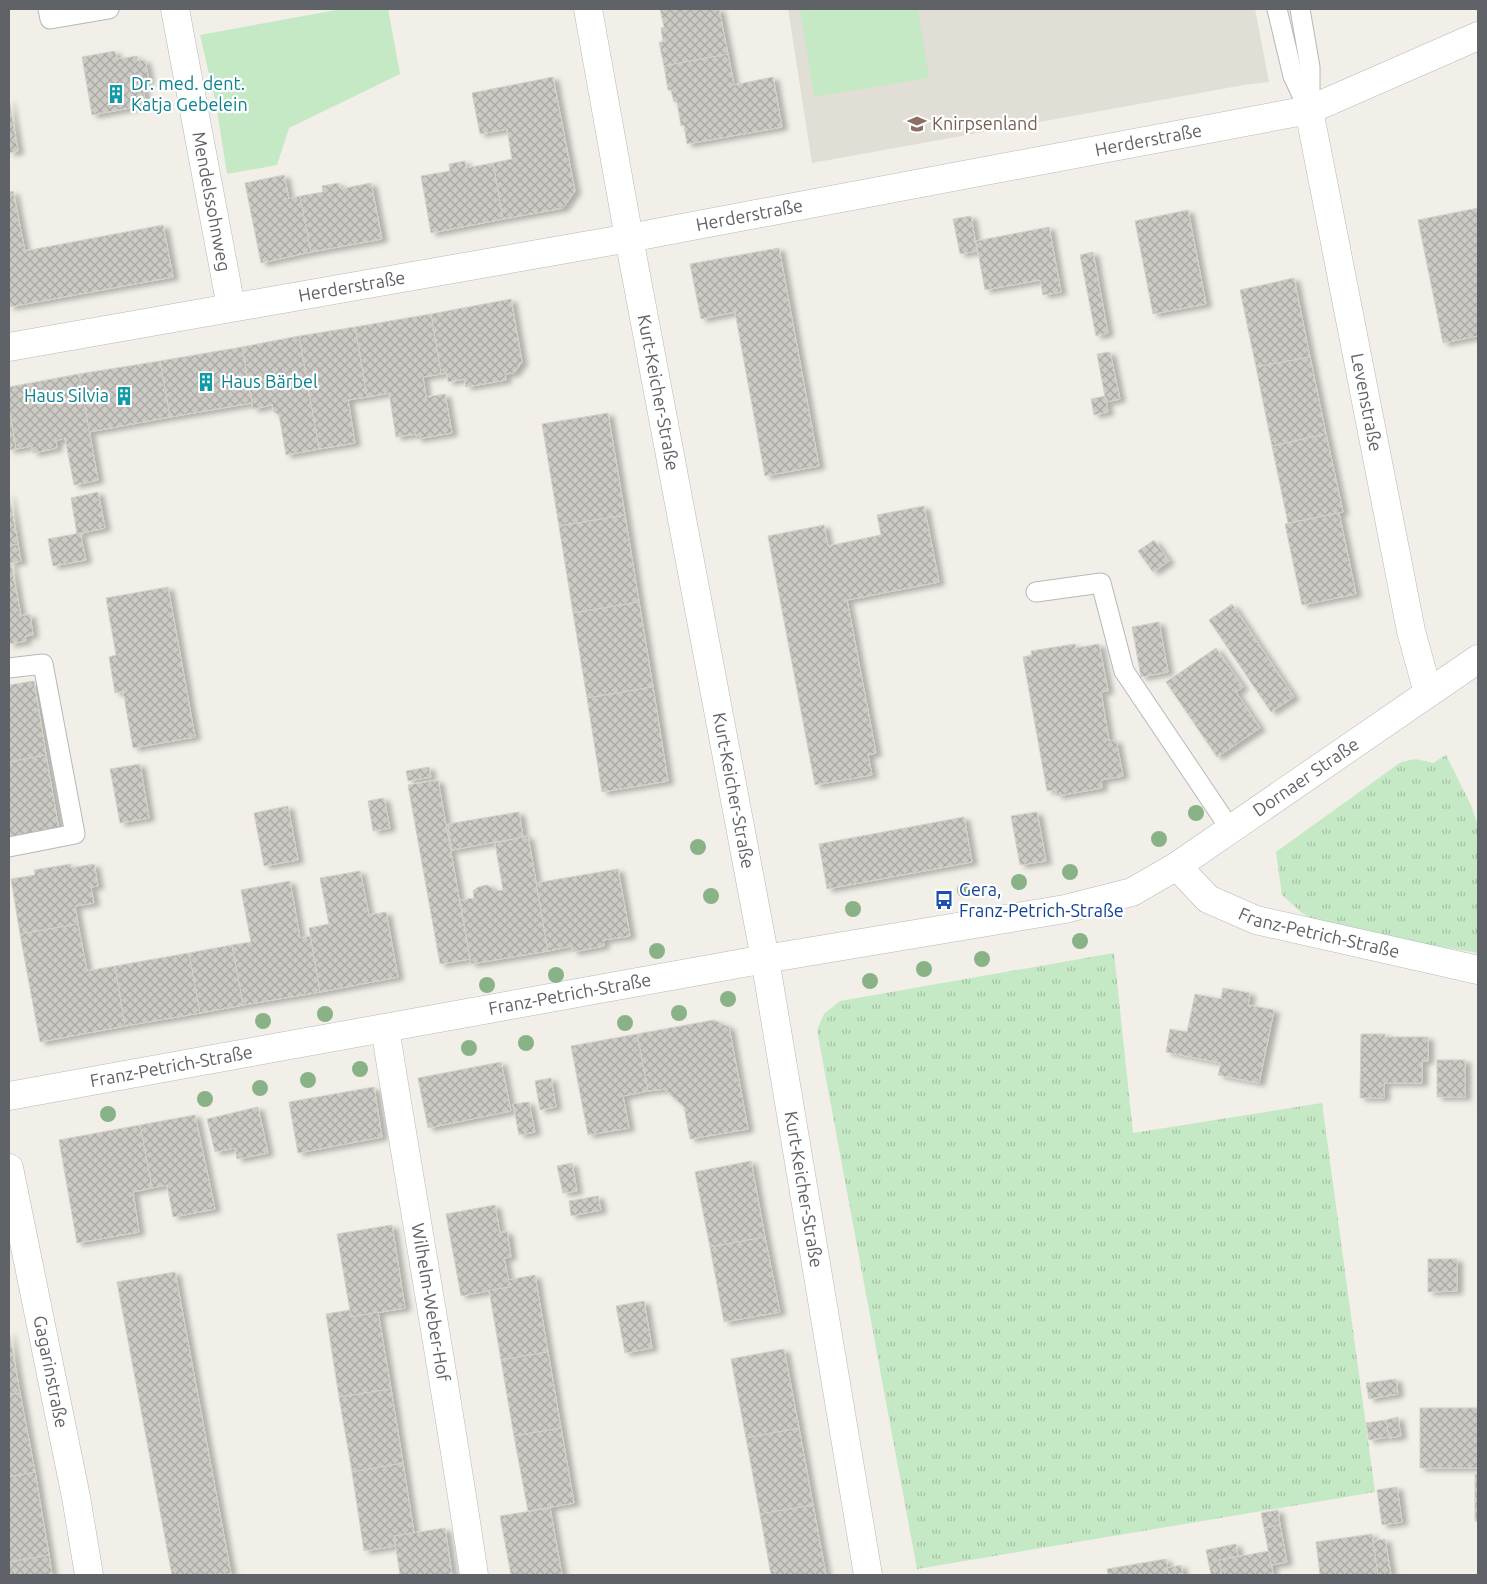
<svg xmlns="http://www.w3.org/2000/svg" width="1487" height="1584" font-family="Ubuntu,sans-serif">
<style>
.education{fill:#e1ded6}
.grass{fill:url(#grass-tufts)}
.green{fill:#c5e8c5}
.building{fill:url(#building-cross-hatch);stroke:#d6d1c6;filter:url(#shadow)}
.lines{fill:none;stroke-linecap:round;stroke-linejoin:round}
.service-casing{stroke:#b5b8bc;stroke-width:21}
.minor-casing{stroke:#b5b8bc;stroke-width:29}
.tertiary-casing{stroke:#b5b8bc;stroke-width:29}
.service{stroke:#fff;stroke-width:19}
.minor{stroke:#fff;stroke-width:28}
.tertiary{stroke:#fff;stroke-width:28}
.tree{fill:#89b387}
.labels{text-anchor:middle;stroke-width:4.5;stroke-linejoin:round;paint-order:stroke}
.culture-label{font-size:18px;fill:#0d838f;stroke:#fff;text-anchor:start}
.education-label{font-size:18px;fill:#785e54;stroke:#fff;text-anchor:start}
.street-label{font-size:18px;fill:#5f6368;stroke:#fff}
.transit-label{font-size:18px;fill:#164399;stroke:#fff;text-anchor:start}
</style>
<defs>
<pattern id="grass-tufts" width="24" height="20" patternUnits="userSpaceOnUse" patternTransform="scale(1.25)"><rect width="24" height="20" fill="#c5e8c5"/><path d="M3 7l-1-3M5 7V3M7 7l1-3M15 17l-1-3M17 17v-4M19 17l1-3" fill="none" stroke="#a3c0a4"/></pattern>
<pattern id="building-cross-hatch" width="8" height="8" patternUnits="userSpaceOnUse" patternTransform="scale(1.25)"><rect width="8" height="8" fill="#cccac5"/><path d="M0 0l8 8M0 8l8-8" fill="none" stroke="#a9a8a4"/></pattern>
<filter id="shadow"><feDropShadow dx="5.5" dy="3" stdDeviation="2.5" flood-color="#0004"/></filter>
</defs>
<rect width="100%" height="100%" fill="#f1efe8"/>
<path class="education" d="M788,9H1255L1269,82L1244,85L812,163Z"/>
<g class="grass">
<path d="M1446,755L1471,805L1478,826V953L1413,942L1317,921L1302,913L1282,895L1276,852L1401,762L1416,759L1433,763Z"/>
<path d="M1114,953L1133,1133L1322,1103L1375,1492L917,1569L817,1030L824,1014L840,1001Z"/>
</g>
<g class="green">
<path d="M342,9H388L400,74L289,128L277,165L227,174L216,104L200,35Z"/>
<path d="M806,9H918L929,78L814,97L800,10Z"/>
</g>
<g class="building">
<path d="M660,9H719L728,54L664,66L659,42H663L661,28L664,27Z"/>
<path d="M115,51L117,59L137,56L138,61L145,60L149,81L142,82L146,105L92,115L82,57Z"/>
<path d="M728,54L734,85L773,77L782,127L687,144L684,125L681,126L677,102H674L671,90H668L664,66Z"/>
<path d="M553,77L575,191L563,208L503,219L493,163L512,159L507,129L480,134L472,93Z"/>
<path d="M9,99L18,151L9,153Z"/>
<path d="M465,161L466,168L493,163L503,219L431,233L421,176L450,171L449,164Z"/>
<path d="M284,175L289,199L300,196L311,252L261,263L245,183Z"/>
<path d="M339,183L340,189L371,183L382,239L311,252L300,196L323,192L322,186Z"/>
<path d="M13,191L25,251L163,225L173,277L9,307V192Z"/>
<path d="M1478,208V336L1443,343L1418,220Z"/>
<path d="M1188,210L1206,304L1153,314L1135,221Z"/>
<path d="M971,216L977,251L960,254L953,219Z"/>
<path d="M1049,227L1061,292L1043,295L1040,280L985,290L976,241Z"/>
<path d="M779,248L819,466L765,476L735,312L701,319L690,264Z"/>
<path d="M1093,252L1108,333L1096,336L1080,255Z"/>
<path d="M1294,278L1310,357L1256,367L1240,290Z"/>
<path d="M511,299L522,362L514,373L505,374L506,380L466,387L464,379L448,382L447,373L441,374L431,314Z"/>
<path d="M431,314L441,374L423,377L426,397L445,394L452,433L417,439L416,434L396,437L389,393L367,397L355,327Z"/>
<path d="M355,327L367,397L348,400L355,443L319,449L299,336Z"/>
<path d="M299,336L319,449L286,455L279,415L274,412L272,405L253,409L242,347Z"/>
<path d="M242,347L252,403L170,417L160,361Z"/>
<path d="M1110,352L1120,399L1106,402L1097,354Z"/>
<path d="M1310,357L1326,434L1272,446L1256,367Z"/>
<path d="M160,361L170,417L89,432L79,374Z"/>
<path d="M79,374L98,480L74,485L65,438L56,441L57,448L33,453L32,446L16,449L9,407V387Z"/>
<path d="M1105,396L1108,412L1094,415L1091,399Z"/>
<path d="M9,407L16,449L9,450Z"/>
<path d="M608,413L625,515L559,526L542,424Z"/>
<path d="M1326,434L1343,512L1288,523L1272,446Z"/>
<path d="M98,492L105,528L77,534L71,498Z"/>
<path d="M9,494L18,544L9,546Z"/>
<path d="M924,506L939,582L847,600L876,753L868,755L872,775L815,785L768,536L824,525L828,546L881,535L877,515Z"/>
<path d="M1339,513L1356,594L1302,605L1285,524Z"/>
<path d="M625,515L639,602L573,613L559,526Z"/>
<path d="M80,533L86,560L53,566L48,539Z"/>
<path d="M1154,540L1169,561L1153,572L1138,551Z"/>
<path d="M18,544L21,561L11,563L21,616L30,614L33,635L25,636L26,641L9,644V546Z"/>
<path d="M168,587L195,737L133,748L123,691L115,693L109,657L116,655L106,598Z"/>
<path d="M639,602L653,687L587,698L573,613Z"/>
<path d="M1232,604L1294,697L1271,712L1209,620Z"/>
<path d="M1159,622L1168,672L1141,677L1132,627Z"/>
<path d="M1075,644L1076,648L1099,644L1108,691L1101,692L1109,741L1116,740L1123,776L1101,780L1102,788L1057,796L1056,790L1047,791L1023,657L1032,655L1031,651Z"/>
<path d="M1216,648L1243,687L1236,692L1260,728L1217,757L1166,682Z"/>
<path d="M34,681L46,755L9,762V685Z"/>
<path d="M653,687L668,781L602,792L587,698Z"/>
<path d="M46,755L59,830L9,838V762Z"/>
<path d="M140,764L149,818L120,823L110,769Z"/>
<path d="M429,767L431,777L408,781L406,771Z"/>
<path d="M438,780L470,959L440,964L408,785Z"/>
<path d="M384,798L390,828L373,831L368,801Z"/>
<path d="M288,806L298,860L264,866L254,813Z"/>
<path d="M519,812L523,837L452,850L448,824Z"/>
<path d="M1037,812L1046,861L1020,865L1011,816Z"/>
<path d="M964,817L972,862L827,889L819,844Z"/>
<path d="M528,836L548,951L471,964L460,900L474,898L473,891L478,887L487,885L492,888L493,891L503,890L495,843Z"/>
<path d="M71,864V868L94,864L98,886L91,887L94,903L75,906L78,924L20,934L11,879L35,875L34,870Z"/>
<path d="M618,869L630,936L603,940L604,946L573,952L572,946L548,951L536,883Z"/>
<path d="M360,871L369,915L386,912L398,977L320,992L309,928L329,924L320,878Z"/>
<path d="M290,881L300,938L310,936L320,992L243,1005L232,945L251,942L241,890Z"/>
<path d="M78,924L87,971L115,966L125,1026L40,1042L20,934Z"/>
<path d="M232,945L243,1005L200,1013L189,953Z"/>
<path d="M189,953L200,1013L125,1026L115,966Z"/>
<path d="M1223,988L1250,993L1248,1005L1274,1010L1259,1083L1218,1075L1221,1063L1166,1052L1170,1029L1187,1032L1195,994L1221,999Z"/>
<path d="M714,1020L729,1027L748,1129L690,1139L684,1107L664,1089L648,1091L637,1034Z"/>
<path d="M637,1034L648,1091L623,1096L629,1128L588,1135L571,1046Z"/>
<path d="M1361,1034H1385V1037H1428V1061H1422V1083H1384V1098H1360Z"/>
<rect x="1437" y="1060" width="28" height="37"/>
<path d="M501,1062L511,1111L428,1128L418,1078Z"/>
<path d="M551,1078L556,1107L540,1110L535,1081Z"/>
<path d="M374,1087L382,1137L298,1153L289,1102Z"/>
<path d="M529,1102L535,1132L519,1135L513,1104Z"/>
<path d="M258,1107L268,1153L237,1159L235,1148L215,1152L207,1119Z"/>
<path d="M195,1115L215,1209L173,1217L167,1185L152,1188L140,1125Z"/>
<path d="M140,1125L152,1188L133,1192L139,1232L77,1243L59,1140Z"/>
<path d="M751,1161L765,1237L710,1247L695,1172Z"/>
<path d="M572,1163L577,1191L563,1193L557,1166Z"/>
<path d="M598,1196L601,1210L571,1216L569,1201Z"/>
<path d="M495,1205L500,1233L507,1231L511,1257L504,1258L510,1287L461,1296L446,1214Z"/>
<path d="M392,1225L405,1308L351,1317L337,1234Z"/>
<path d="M765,1237L780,1312L724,1322L710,1247Z"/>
<path d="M1428,1259H1457V1291L1428,1292Z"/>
<path d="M175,1272L231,1574L172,1575L117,1282Z"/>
<path d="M535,1275L548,1352L501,1360L489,1290L510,1287L508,1280Z"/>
<path d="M644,1301L652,1348L625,1353L616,1306Z"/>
<path d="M350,1310L351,1317L378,1312L391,1389L339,1397L326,1314Z"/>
<path d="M9,1331L20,1393L9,1395Z"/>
<path d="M784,1349L799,1428L746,1438L731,1359Z"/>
<path d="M548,1352L561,1428L514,1436L501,1360Z"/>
<path d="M1396,1379L1398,1394L1369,1399L1366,1383Z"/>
<path d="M391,1389L403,1463L352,1472L339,1397Z"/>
<path d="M20,1393L35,1472L9,1477V1395Z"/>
<rect x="1420" y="1408" width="58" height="60"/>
<path d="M1398,1417L1401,1436L1389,1438L1386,1420Z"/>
<path d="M1386,1420L1389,1437L1369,1440L1366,1423Z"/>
<path d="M561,1428L574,1503L528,1511L514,1436Z"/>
<path d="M799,1428L813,1505L760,1514L746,1438Z"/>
<path d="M403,1463L414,1533L394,1536L395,1546L364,1551L352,1472Z"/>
<path d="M35,1472L49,1555L9,1562V1477Z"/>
<rect x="1475" y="1474" width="3" height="47"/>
<path d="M1397,1487L1402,1522L1382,1525L1377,1490Z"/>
<path d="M813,1505L826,1575H771L760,1514Z"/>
<path d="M550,1508L562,1575H511L500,1516Z"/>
<path d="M1278,1510L1280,1525L1264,1528L1261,1513Z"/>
<path d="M1280,1525L1287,1562L1271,1565L1264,1528Z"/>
<path d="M445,1528L452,1575H400L394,1536Z"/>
<path d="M1372,1534L1378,1575H1320L1316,1542Z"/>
<path d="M1385,1539L1391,1575H1378L1373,1541Z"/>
<path d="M1236,1544L1238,1556L1219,1560L1222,1575H1211L1206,1550Z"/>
<path d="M1269,1551L1273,1575H1222L1219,1560Z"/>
<path d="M49,1555L52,1575H9V1562Z"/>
<path d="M1166,1559L1169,1575H1108L1107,1569Z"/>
<path d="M1181,1565L1183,1575H1169L1167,1568Z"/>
</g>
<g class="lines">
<g class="service-casing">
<g id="service">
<path d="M48,9L50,19L109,9"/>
<path d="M1277,9L1293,76L1309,110"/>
<path d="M1300,9L1310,67V104"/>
<path d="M1036,592L1101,583L1124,671L1231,830"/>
<path d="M9,668L43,664L75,834L9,847"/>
</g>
</g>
<g class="minor-casing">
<g id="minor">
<path id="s1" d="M175,9L231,307"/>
<path id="s2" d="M588,9L629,238L765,959L868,1575"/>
<path id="s3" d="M1309,110L1411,631L1428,693"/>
<path id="s4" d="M9,347L629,238L1309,110L1478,36"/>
<path id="s5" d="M1177,866L1208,899L1256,920L1478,970"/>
<path id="s6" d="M385,1028C414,1210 447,1392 474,1575"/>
</g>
</g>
<g class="tertiary-casing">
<g id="tertiary">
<path id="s7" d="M9,1096L765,959L1065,909L1132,892L1177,866L1478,659"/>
<path id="s8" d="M9,1168L76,1497L89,1575"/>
</g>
</g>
<use href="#service" class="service"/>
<use href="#minor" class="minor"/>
<use href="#tertiary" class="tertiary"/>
</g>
<g class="tree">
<circle cx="1196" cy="813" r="8"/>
<circle cx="1159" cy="839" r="8"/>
<circle cx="698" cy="847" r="8"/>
<circle cx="1070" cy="872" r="8"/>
<circle cx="1019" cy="882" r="8"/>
<circle cx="965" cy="890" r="8"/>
<circle cx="711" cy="896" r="8"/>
<circle cx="853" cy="909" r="8"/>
<circle cx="1080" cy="941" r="8"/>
<circle cx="657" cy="951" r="8"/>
<circle cx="982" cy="959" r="8"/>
<circle cx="924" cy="969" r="8"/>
<circle cx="556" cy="975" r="8"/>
<circle cx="870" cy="981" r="8"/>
<circle cx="487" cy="985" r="8"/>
<circle cx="728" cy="999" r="8"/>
<circle cx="679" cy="1013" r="8"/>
<circle cx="325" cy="1014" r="8"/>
<circle cx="263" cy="1021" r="8"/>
<circle cx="625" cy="1023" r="8"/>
<circle cx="526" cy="1043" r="8"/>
<circle cx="469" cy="1048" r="8"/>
<circle cx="360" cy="1069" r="8"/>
<circle cx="308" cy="1080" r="8"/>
<circle cx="260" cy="1088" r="8"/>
<circle cx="205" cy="1099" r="8"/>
<circle cx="108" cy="1114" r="8"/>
</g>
<defs>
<g id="building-bare" transform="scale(1.5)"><path d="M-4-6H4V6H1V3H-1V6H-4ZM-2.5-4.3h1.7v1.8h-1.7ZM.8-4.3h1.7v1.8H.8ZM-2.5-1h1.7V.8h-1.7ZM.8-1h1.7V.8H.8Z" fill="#0f9aa8" stroke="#fff" stroke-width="2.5" paint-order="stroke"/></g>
<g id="school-bare" transform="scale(1.5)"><path d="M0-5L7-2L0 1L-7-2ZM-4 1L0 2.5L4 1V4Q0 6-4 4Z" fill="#8d6e63" stroke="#fff" stroke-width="2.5" paint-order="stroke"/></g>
<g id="bus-bare" transform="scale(1.5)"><path d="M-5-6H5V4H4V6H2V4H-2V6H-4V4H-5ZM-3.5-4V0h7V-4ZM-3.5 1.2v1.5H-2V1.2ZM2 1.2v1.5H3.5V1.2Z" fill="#1a4fb4" stroke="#fff" stroke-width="2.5" paint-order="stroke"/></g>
</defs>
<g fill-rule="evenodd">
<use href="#building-bare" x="116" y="94"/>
<use href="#school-bare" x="917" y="124"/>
<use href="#building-bare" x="206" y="382"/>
<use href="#building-bare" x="124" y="396"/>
<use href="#bus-bare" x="944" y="900"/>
</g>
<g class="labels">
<g class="culture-label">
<text x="131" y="90">Dr. med. dent.<tspan x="131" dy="21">Katja Gebelein</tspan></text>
<text x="221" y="388">Haus Bärbel</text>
<text x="109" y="402" text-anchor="end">Haus Silvia</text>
</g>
<g class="education-label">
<text x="932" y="130">Knirpsenland</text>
</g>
<g class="street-label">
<text dy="6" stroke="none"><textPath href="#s4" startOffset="1158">Herderstraße</textPath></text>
<text dy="6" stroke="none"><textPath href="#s1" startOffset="196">Mendelssohnweg</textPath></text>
<text dy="6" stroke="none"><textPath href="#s4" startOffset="752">Herderstraße</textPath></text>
<text dy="6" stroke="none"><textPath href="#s4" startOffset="348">Herderstraße</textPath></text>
<text dy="6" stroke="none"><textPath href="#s2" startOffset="390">Kurt-Keicher-Straße</textPath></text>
<text dy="6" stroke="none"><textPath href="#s3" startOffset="298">Levenstraße</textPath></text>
<text dy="6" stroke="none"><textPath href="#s7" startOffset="1350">Dornaer Straße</textPath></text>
<text dy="6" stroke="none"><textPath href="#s2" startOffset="795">Kurt-Keicher-Straße</textPath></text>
<text dy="6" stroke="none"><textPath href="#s5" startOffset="162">Franz-Petrich-Straße</textPath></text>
<text dy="6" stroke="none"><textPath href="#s7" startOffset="570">Franz-Petrich-Straße</textPath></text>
<text dy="6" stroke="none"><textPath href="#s7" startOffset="165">Franz-Petrich-Straße</textPath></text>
<text dy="6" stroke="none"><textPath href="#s2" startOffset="1200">Kurt-Keicher-Straße</textPath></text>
<text dy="6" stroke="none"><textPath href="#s6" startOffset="278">Wilhelm-Weber-Hof</textPath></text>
<text dy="6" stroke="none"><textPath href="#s8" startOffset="208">Gagarinstraße</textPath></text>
</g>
<g class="transit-label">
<text x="959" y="896">Gera,<tspan x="959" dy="21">Franz-Petrich-Straße</tspan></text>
</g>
</g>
<rect width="1487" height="1584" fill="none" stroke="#5f6368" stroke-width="20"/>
</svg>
